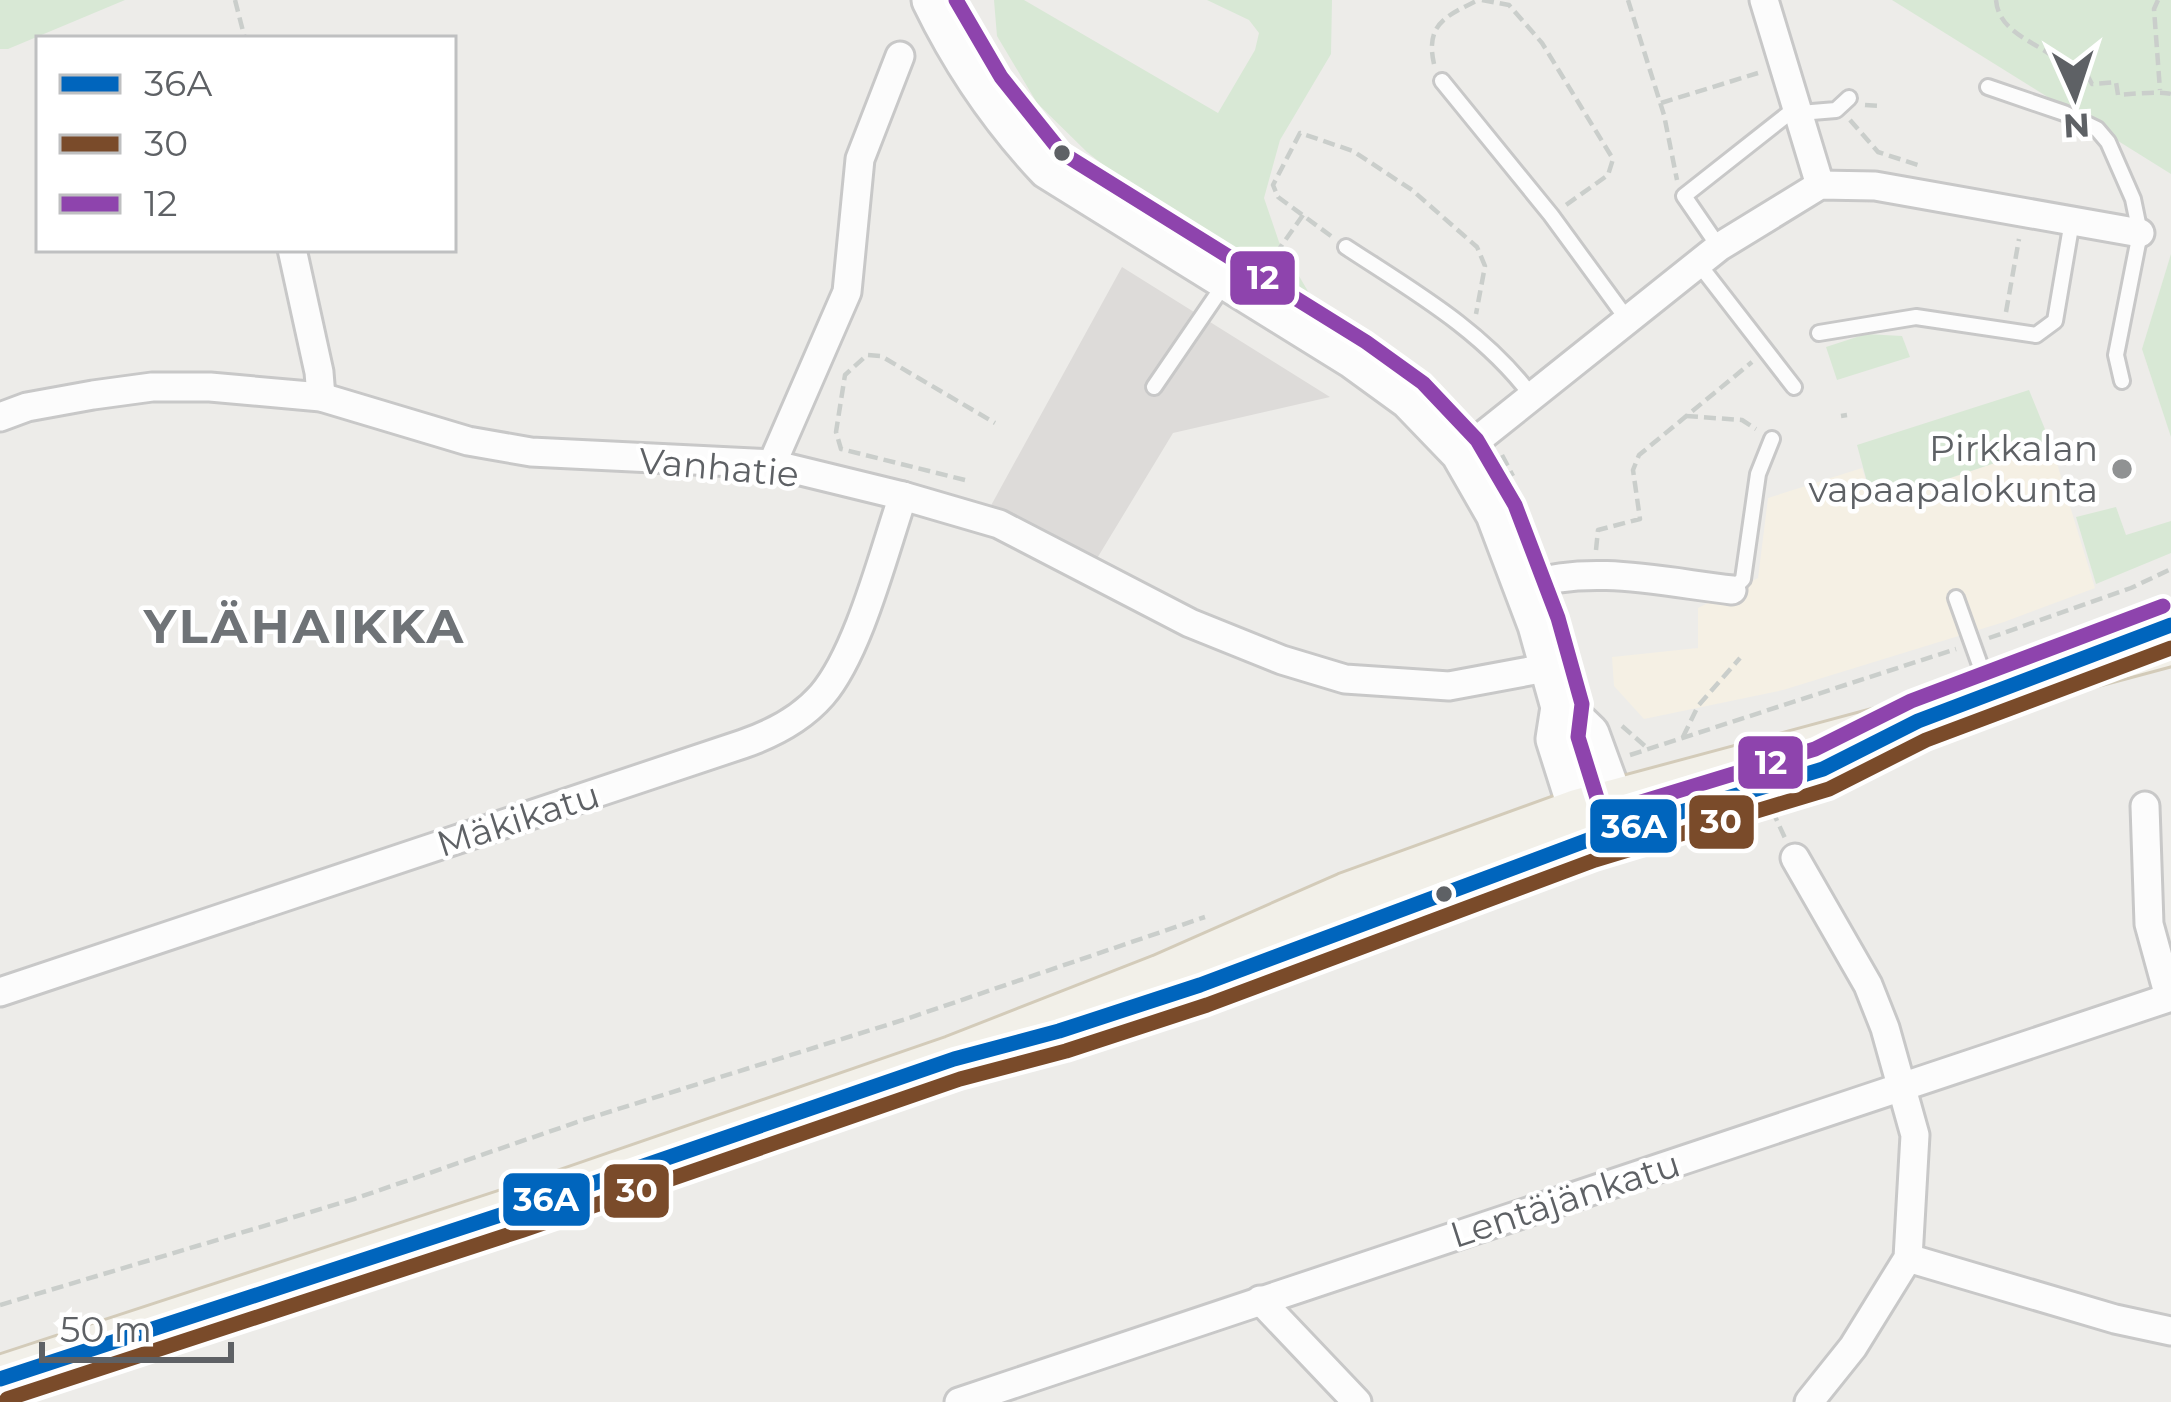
<svg xmlns="http://www.w3.org/2000/svg" width="2171" height="1402" font-family="Montserrat,sans-serif">
<style>
.commercial{fill:#f5f0e4}
.industrial{fill:#dddbd9}
.green{fill:#d8e8d5}
.lines{fill:none;stroke-linecap:round;stroke-linejoin:round}
.lane-casing{stroke:#c8c8c8;stroke-width:20}
.street-casing{stroke:#c8c8c8;stroke-width:33}
.secondary-casing{stroke:#cacaca;stroke-width:45}
.primary-casing{stroke:#d3cbb9;stroke-width:51}
.path{stroke:#cacecb;stroke-width:4.5;stroke-dasharray:12 6;stroke-linecap:butt}
.lane{stroke:#fcfcfc;stroke-width:14}
.street{stroke:#fcfcfc;stroke-width:27}
.secondary{stroke:#fcfcfc;stroke-width:39}
.primary{stroke:#f2f0e9;stroke-width:45}
.bus-1-casing{stroke:#fff;stroke-width:24}
.bus-2-casing{stroke:#fff;stroke-width:24}
.bus-3-casing{stroke:#fff;stroke-width:24}
.bus-1{stroke:#0065bd;stroke-width:15}
.bus-2{stroke:#7a4b2a;stroke-width:15}
.bus-3{stroke:#8e44ad;stroke-width:15}
.bus-dot{fill:#5e6165;stroke:#fff;stroke-width:4.5}
.poi-dot{fill:#909293;stroke:#fff;stroke-width:4.5}
.labels{text-anchor:middle;stroke-width:9;stroke-linejoin:round;paint-order:stroke}
.poi-label{font-size:36px;fill:#5e6165;stroke:#fff;text-anchor:end}
.street-label{font-size:36px;fill:#5e6165;stroke:#fff}
.district-label{font-size:48px;font-weight:bold;letter-spacing:3px;fill:#6f7377;stroke:#fff}
.line-badge{stroke:#fff;stroke-width:4.5}
.badge-label{font-size:33px;text-anchor:middle;font-weight:bold;fill:#fff}
</style>
<rect width="100%" height="100%" fill="#edece9"/>
<path class="commercial" d="M2051,444L2095,588L2004,622L1783,690L1644,719L1614,686L1612,657L1698,648V608L1758,578L1768,498L1862,468L1874,504Z"/>
<path class="industrial" d="M1122,267L1330,397L1173,433L1093,565L988,511Z"/>
<g class="green">
<path d="M0,0H125L8,49H0Z"/>
<path d="M994,0H1024L1218,113L1255,50L1259,33L1249,20L1207,0H1332L1331,54L1280,140L1264,198L1279,242L1309,293L1137,192L1087,152L1037,103L997,36Z"/>
<path d="M1892,0H2171V174Z"/>
<path d="M2171,254V437L2142,349Z"/>
<path d="M1866,334L1902,336L1910,357L1837,380L1826,347Z"/>
<path d="M2029,390L2051,444L1873,504L1857,445Z"/>
<path d="M2116,507L2126,535L2171,521V553L2096,584L2076,517Z"/>
</g>
<g class="lines">
<g class="lane-casing">
<g id="lane">
<path d="M1442,81L1551,215L1627,319"/>
<path d="M1988,87L2064,113L2097,129L2108,142L2133,199L2140,233L2116,355L2122,381"/>
<path d="M1346,247C1413,291 1482,330 1531,395"/>
<path d="M1719,247L1684,196L1788,114L1836,110L1849,98"/>
<path d="M1698,263L1794,387"/>
<path d="M1819,333L1916,317L2036,335L2055,321L2072,221"/>
<path d="M1154,387L1223,286"/>
<path d="M1732,590L1743,579L1758,474L1772,439"/>
<path d="M1956,598L1989,690"/>
</g>
</g>
<g class="street-casing">
<g id="street">
<path d="M1764,0L1820,185"/>
<path d="M292,249L319,372L321,397"/>
<path d="M0,417L27,407L93,395L152,387H210L321,397L468,441L531,452L772,464L903,496L999,524L1190,623L1282,660L1345,679L1449,686L1551,667"/>
<path d="M1461,453L1719,247L1820,185L1875,186L2140,233"/>
<path d="M772,464L847,292L860,159L900,56"/>
<path d="M1524,586C1591,564 1663,582 1732,590"/>
<path d="M2145,806L2149,924L2169,997"/>
<path d="M1795,858L1868,985L1885,1028L1915,1135L1908,1258L1853,1347L1809,1402"/>
<path d="M0,992L743,744C772,734 802,718 822,695C859,652 884,551 903,496"/>
<path d="M1908,1258L2115,1319L2171,1331"/>
<path d="M1260,1300L1357,1402"/>
<path d="M959,1402L2171,997"/>
</g>
</g>
<g class="secondary-casing">
<g id="secondary">
<path d="M932,0C963,64 999,117 1048,169L1354,359L1409,399L1461,453L1496,514L1538,625L1561,707L1556,739L1588,840"/>
<path d="M1561,707L1589,734L1623,827"/>
</g>
</g>
<g class="primary-casing">
<g id="primary">
<path d="M1274,958L1612,833"/>
<path d="M0,1379L516,1210L954,1059L1161,978L1347,896L1579,812L1918,721L2045,676L2171,642"/>
</g>
</g>
<g class="path">
<path d="M235,0L245,39"/>
<path d="M1482,0L1509,5L1542,43L1613,159L1608,175L1566,205"/>
<path d="M1628,0L1664,115L1677,180"/>
<path d="M1996,0C1999,35 2040,42 2062,64L2082,65L2092,84L2116,82L2118,95C2130,94 2163,91 2171,94"/>
<path d="M2158,0L2154,9L2160,90"/>
<path d="M1434,64C1425,24 1446,16 1478,0"/>
<path d="M1661,103L1758,73"/>
<path d="M1865,105L1879,106"/>
<path d="M1850,120L1878,152L1918,165"/>
<path d="M1331,236L1278,197L1273,185L1300,133L1353,151L1412,190L1477,247L1485,266L1476,314"/>
<path d="M1265,269L1303,215"/>
<path d="M2006,312L2019,239"/>
<path d="M1686,416L1742,420L1756,429"/>
<path d="M1841,416L1847,415"/>
<path d="M1502,455L1513,476"/>
<path d="M965,480L841,449L836,432L845,375L867,355L881,356L995,423"/>
<path d="M2067,500L2074,498"/>
<path d="M1596,550L1598,530L1640,519L1633,470L1639,455L1752,362"/>
<path d="M1989,638L2131,588L2171,569"/>
<path d="M1622,726L1645,746"/>
<path d="M1683,737L1698,706L1740,658"/>
<path d="M1630,755L1956,649"/>
<path d="M1772,810L1785,838"/>
<path d="M1679,821L1681,829L1772,810L1835,787"/>
<path d="M0,1305L354,1199L583,1120L906,1019L1205,917"/>
</g>
<use href="#lane" class="lane"/>
<use href="#street" class="street"/>
<use href="#secondary" class="secondary"/>
<use href="#primary" class="primary"/>
<g class="bus-1-casing">
<path id="bus-1" d="M0,1379L516,1210L954,1059L1059,1031L1200,985L1588,840L1823,769L1918,721L2171,625"/>
</g>
<g class="bus-2-casing">
<path id="bus-2" d="M7,1399L523,1230L960,1079L1066,1051L1207,1005L1595,860L1829,789L1926,740L2171,648"/>
</g>
<g class="bus-3-casing">
<path id="bus-3" d="M956,0L1001,77L1062,153L1366,342L1423,383L1477,440L1515,505L1558,618L1582,704L1578,737L1602,814L1815,749L1911,701L2163,606"/>
</g>
<use href="#bus-1" class="bus-1"/>
<use href="#bus-2" class="bus-2"/>
<use href="#bus-3" class="bus-3"/>
</g>
<g class="bus-dot">
<circle cx="1062" cy="153" r="10"/>
<circle cx="1444" cy="894" r="10"/>
</g>
<circle class="poi-dot" cx="2122" cy="469" r="12"/>
<g class="labels">
<g class="poi-label">
<text x="2098" y="461">Pirkkalan<tspan x="2098" dy="41">vapaapalokunta</tspan></text>
</g>
<g class="street-label">
<text transform="translate(719 467) rotate(5)" y="13">Vanhatie</text>
<text transform="translate(518 819) rotate(-18)" y="13">Mäkikatu</text>
<text transform="translate(1565 1199) rotate(-18)" y="13">Lentäjänkatu</text>
</g>
<g class="district-label">
<text x="305" y="643">YLÄHAIKKA</text>
</g>
</g>
<g class="line-badge">
<rect x="1228" y="249" width="69" height="58" rx="12" fill="#8e44ad"/>
<rect x="1736" y="734" width="69" height="57" rx="12" fill="#8e44ad"/>
<rect x="1687" y="793" width="69" height="58" rx="12" fill="#7a4b2a"/>
<rect x="1588" y="797" width="91" height="58" rx="12" fill="#0065bd"/>
<rect x="602" y="1162" width="69" height="58" rx="12" fill="#7a4b2a"/>
<rect x="501" y="1171" width="91" height="57" rx="12" fill="#0065bd"/>
</g>
<g class="badge-label">
<text x="1263" y="289">12</text>
<text x="1771" y="774">12</text>
<text x="1721" y="833">30</text>
<text x="1634" y="838">36A</text>
<text x="637" y="1202">30</text>
<text x="546" y="1211">36A</text>
</g>
<rect x="36" y="36" width="420" height="216" fill="#ffffff" stroke="#bfc0c1" stroke-width="3"/>
<rect x="60" y="75" width="60" height="18" fill="#0065bd" stroke="#bfc0c1" stroke-width="3"/>
<text x="144" y="96" font-size="36" fill="#5e6165">36A</text>
<rect x="60" y="135" width="60" height="18" fill="#7a4b2a" stroke="#bfc0c1" stroke-width="3"/>
<text x="144" y="156" font-size="36" fill="#5e6165">30</text>
<rect x="60" y="195" width="60" height="18" fill="#8e44ad" stroke="#bfc0c1" stroke-width="3"/>
<text x="144" y="216" font-size="36" fill="#5e6165">12</text>
<g transform="translate(2075 96) rotate(177)" stroke="#ffffff" stroke-width="9" paint-order="stroke">
<path d="M0-9L21 45L0 30L-21 45Z" fill="#5e6165"/>
<text y="-18" font-size="33" font-weight="bold" text-anchor="middle" fill="#5e6165">N</text>
</g>
<path d="M42 1342v18h189v-18" fill="none" stroke="#5e6165" stroke-width="6"/>
<text x="60" y="1342" font-size="36" fill="#5e6165" stroke="#ffffff" stroke-width="9" paint-order="stroke">50 m</text>
</svg>
